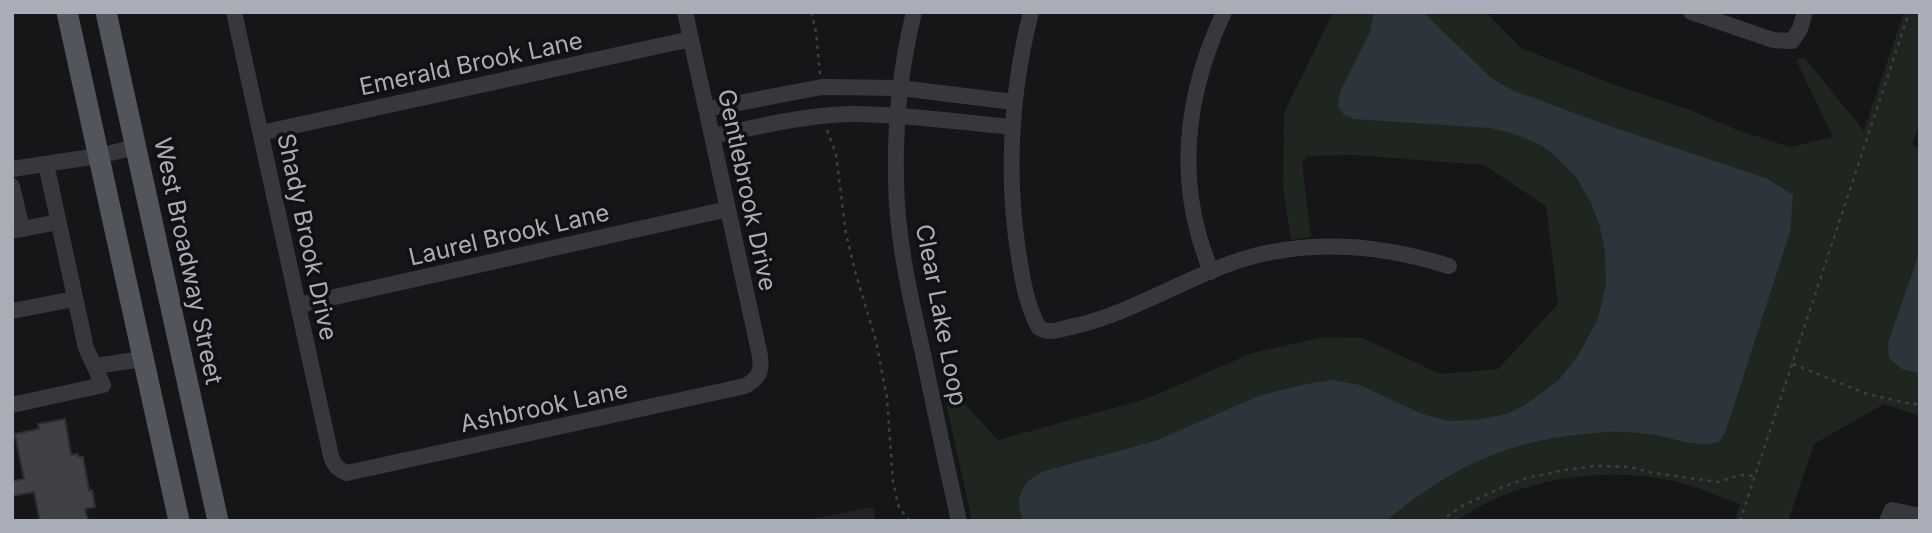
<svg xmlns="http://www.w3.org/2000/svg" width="1932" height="533" font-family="Inter,sans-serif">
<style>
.built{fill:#222225}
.green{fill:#1e261f}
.water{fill:#2c353c}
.building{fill:#404145;stroke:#303034;stroke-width:2}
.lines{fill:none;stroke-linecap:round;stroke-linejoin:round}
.path{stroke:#3d3f44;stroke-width:2.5;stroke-dasharray:3.5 5;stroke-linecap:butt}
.minor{stroke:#37383d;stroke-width:16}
.major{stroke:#53555c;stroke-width:21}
.labels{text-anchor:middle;stroke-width:7;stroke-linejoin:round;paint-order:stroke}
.street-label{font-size:24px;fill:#a8adb8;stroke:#111113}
</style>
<rect width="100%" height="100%" fill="#161618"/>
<path class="built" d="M873,507L876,521H802Z"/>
<path class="green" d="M1333,12H1486L1521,48L1607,82L1690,110L1737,130L1790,147L1833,137L1796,60L1804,57L1864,131L1904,12H1920V123L1912,145L1920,148V416L1884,404L1814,444L1788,521H1735L1740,504C1722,498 1703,489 1685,484C1612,464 1518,477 1456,521H972L945,398L956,395L998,440L1146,399L1252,353L1324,337L1363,338L1440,374L1498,369L1558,304L1546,206L1484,165L1353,155L1307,156L1302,163L1311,237L1291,240L1283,187L1284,113Z"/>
<g class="water">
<path d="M1374,12H1423L1491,78L1512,90L1612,127L1768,179L1793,195L1790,232L1725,433L1719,442C1698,448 1677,439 1656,435C1644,433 1631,432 1619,432C1609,431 1598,433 1587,434C1507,440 1447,470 1386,521H1024C1012,498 1023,480 1045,471L1155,441L1261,395L1301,385L1331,380L1360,385L1422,414L1450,421L1477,420L1507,414L1525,405L1558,381L1577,357L1598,319L1606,284L1605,252L1600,227L1591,203L1576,177L1555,156L1541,145L1515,134L1490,128L1354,119L1344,115L1338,106L1340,92L1370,32Z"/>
<path d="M1920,251V374L1902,369L1889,358L1888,343Z"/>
</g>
<path class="building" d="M65,419L71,455L78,454V457H83L89,491L92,490L95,507L85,509L88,521H40L34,492L12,496V481L24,479L15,434L39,429L38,424Z"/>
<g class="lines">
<g class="path">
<path d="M811,12L816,32L820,75"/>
<path d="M827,130L836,154L846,234L855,271L876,341L887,398L893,482L899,508L910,521"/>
<path d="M1793,364L1867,394L1912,404H1920"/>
<path d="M1440,521L1462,506L1503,487L1527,478L1565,470L1596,466L1629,467L1653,473L1718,482L1740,475L1755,476"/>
<path d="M1740,521L1909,12"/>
</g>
<g class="minor">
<path d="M234,12L331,456C334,465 337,469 347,473L745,386C759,378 762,372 760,356L685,12"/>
<path d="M914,12C901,65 895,122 896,176C896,234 909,292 922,349C934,406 946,464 959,521"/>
<path d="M1031,12C1011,91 1006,171 1018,251C1022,277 1026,304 1039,328C1042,329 1045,331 1049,331C1057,332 1067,327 1075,326C1136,312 1194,272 1254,256C1320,239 1386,246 1449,266"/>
<path d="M1691,12L1773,40L1792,41L1800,29L1805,12"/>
<path d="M707,109L822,87L900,88L1014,102"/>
<path d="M261,133L691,39"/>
<path d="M713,136C757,127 805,115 851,114C904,114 958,122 1012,127"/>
<path d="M12,169L98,156L136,147"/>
<path d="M12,186L22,229L12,231"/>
<path d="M22,229L58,222"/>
<path d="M1211,272C1207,260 1202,248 1199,236C1177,159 1191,83 1224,12"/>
<path d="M299,305L728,209"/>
<path d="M12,311L74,299"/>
<path d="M95,366L143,359"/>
<path d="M12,405L103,385L86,348L46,164"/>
<path d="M1887,521L1892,510L1920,516"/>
</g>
<g class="major">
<path d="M67,12L179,521"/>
<path d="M106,12L218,521"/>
</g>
</g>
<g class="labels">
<g class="street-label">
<text transform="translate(471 64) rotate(-12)" y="8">Emerald Brook Lane</text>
<text transform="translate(747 190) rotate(78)" y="8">Gentlebrook Drive</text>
<text transform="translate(509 235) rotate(-13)" y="8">Laurel Brook Lane</text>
<text transform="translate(307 237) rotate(78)" y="8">Shady Brook Drive</text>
<text transform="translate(188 261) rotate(78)" y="8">West Broadway Street</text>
<text transform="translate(941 315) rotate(79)" y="8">Clear Lake Loop</text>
<text transform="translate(544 407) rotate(-12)" y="8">Ashbrook Lane</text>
</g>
</g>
<rect width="1932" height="533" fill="none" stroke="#a8adb8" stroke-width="28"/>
</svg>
